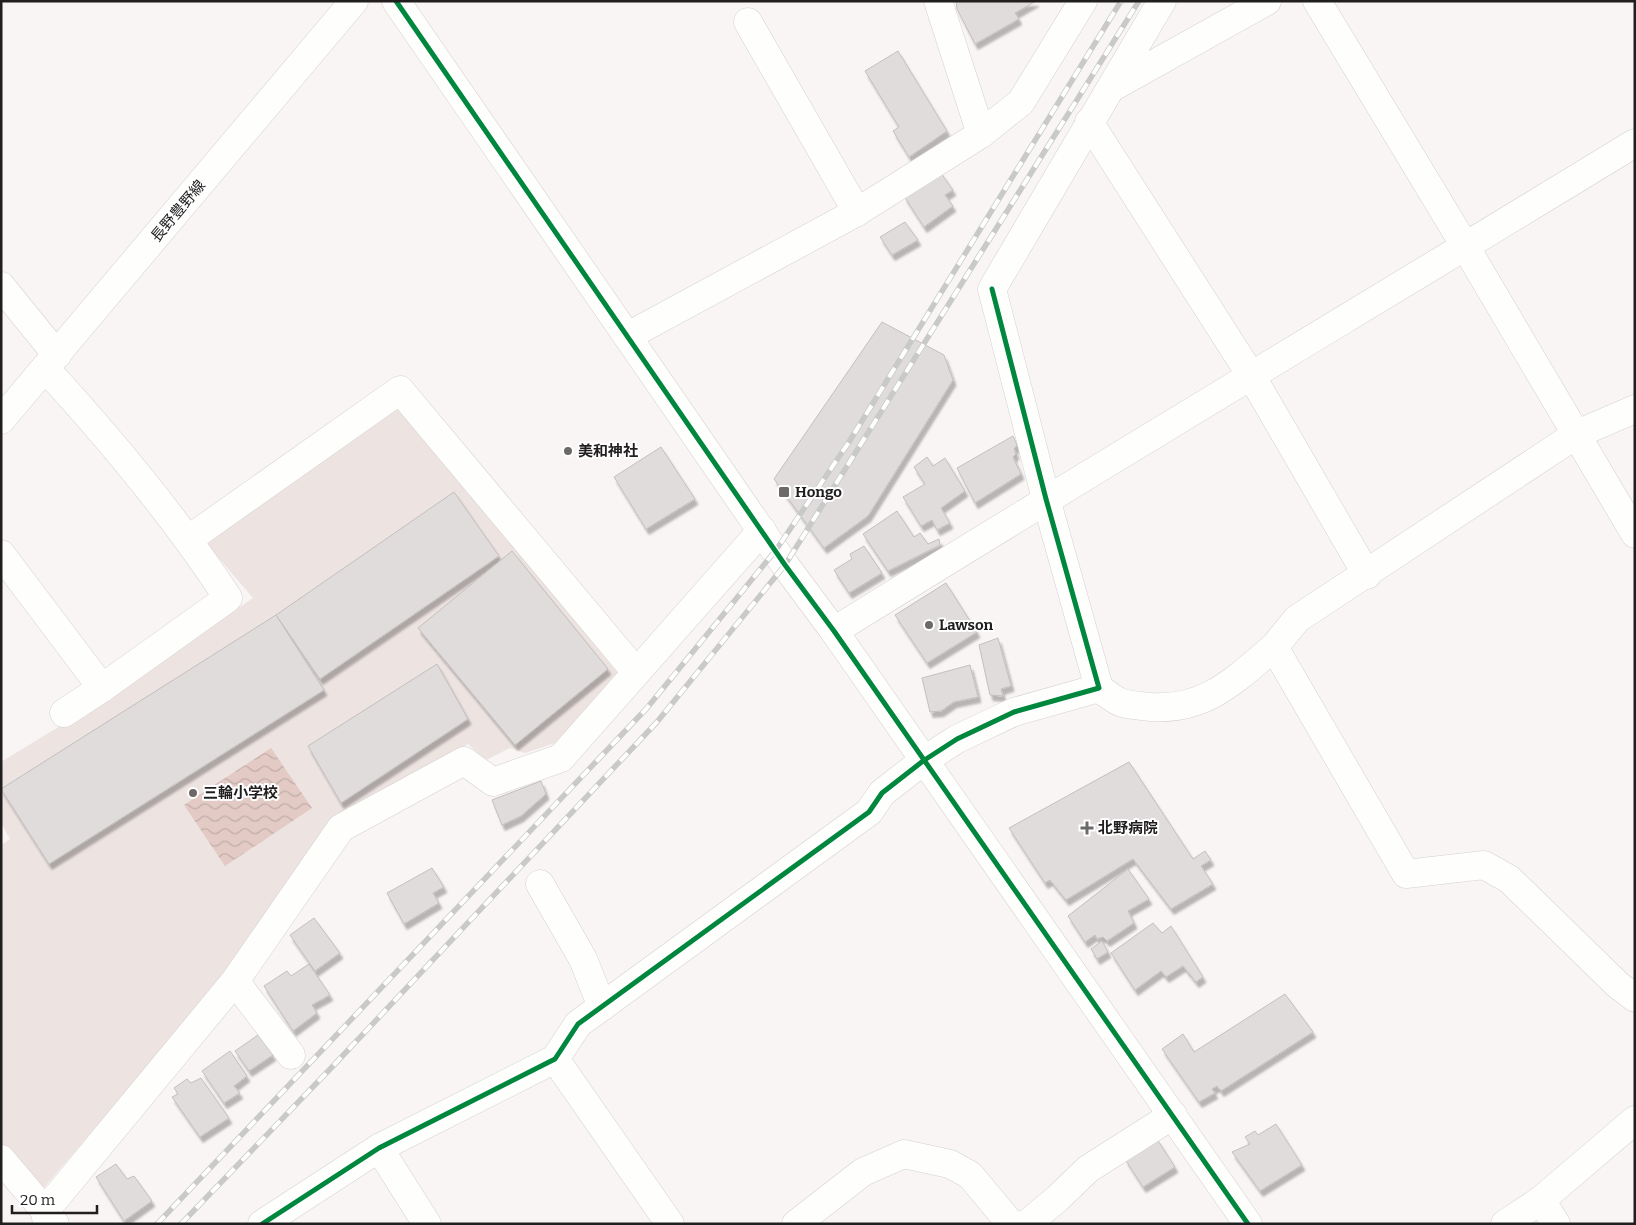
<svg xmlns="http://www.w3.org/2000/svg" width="1636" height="1225" font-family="Bitter,'Noto Sans JP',serif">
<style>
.built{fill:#ede3e1}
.water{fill:url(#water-waves)}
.building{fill:#dfdcdb;stroke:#c2bfbf;filter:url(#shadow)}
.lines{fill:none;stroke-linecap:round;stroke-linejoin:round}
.minor-casing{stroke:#d4d1d1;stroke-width:29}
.major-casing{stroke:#d4d1d1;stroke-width:29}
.minor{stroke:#fefefd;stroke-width:28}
.major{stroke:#fefefd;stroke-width:28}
.rail-casing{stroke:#cac9c9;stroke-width:5.5}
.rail{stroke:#fff;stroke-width:4;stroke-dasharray:11;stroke-linecap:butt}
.cycleway-casing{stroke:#fff;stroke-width:8}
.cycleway{stroke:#00873e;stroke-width:5}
.poi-dot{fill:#6c6969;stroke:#fff;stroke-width:2}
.labels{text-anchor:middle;stroke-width:4;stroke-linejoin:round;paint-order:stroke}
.street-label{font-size:15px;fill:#201e1e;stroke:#fff}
.poi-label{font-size:15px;font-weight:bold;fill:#201e1e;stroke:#fff;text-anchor:start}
</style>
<defs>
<pattern id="water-waves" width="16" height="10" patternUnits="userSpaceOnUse" patternTransform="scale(1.25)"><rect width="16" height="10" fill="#e3cac4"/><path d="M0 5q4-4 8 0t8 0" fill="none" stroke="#c2ada8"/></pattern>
<filter id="shadow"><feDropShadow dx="3" dy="5.5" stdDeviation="1" flood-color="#0004"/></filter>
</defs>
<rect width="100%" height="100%" fill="#f9f5f4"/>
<path class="built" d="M399,407L621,677L615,687L555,743L525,753L510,748L486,760L468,744L327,826L227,973L42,1190L31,1183L1,1145V845L10,839L1,823V762L106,698L253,598L205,542Z"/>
<path class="water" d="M271,748L312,808L225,866L184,805Z"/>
<g class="building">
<path d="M956,1H1036L1015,13L1019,19L975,44L957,9Z"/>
<path d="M898,51L947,131L909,157L893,131L899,127L865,71Z"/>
<path d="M941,173L953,190L945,195L953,206L924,227L904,196Z"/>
<path d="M905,222L918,240L892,255L880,237Z"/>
<path d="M882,322L944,355L953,380L868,516L824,548L774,479Z"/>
<path d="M1013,436L1017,445L1014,449L1016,454L1013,457L1021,474L975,503L957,468Z"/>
<path d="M661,447L695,499L646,529L614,477Z"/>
<path d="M927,457L933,466L945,458L965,491L941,508L950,523L937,530L932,520L921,526L903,497L925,484L914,467Z"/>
<path d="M454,492L499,556L320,679L276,615Z"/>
<path d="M897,511L914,537L920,533L928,544L939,539L940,545L888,571L863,534Z"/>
<path d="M864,546L882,573L849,593L834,570L852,559L850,554Z"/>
<path d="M512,551L608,669L515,745L418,628Z"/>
<path d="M946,583L977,632L927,663L895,615Z"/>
<path d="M276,615L324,690L49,864L1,789Z"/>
<path d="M998,638L1011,686L1001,689L1003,696L990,695L979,645Z"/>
<path d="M437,664L468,719L341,803L308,746Z"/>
<path d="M970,665L978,697L954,702L941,711L930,712L922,678Z"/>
<path d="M1129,762L1193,859L1205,851L1211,860L1201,866L1213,884L1171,909L1133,859L1066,900L1050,880L1045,883L1009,828Z"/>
<path d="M541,781L546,794L521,816L502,825L492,800Z"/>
<path d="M432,868L444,887L433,893L439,903L404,924L387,893Z"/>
<path d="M1128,869L1149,899L1128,911L1134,923L1107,941L1103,937L1097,939L1095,935L1085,942L1068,916Z"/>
<path d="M314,918L340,953L315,971L290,935Z"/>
<path d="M1153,923L1162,933L1171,926L1203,977L1196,982L1183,966L1166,977L1161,971L1135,990L1111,953Z"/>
<path d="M1102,941L1108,952L1097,959L1091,949Z"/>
<path d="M309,964L330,995L312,1005L317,1013L293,1031L264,986L287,971L291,976Z"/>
<path d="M1285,994L1313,1032L1221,1091L1217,1086L1212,1089L1215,1093L1199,1102L1162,1049L1183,1034L1194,1052Z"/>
<path d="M258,1035L273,1055L249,1071L235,1051Z"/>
<path d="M230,1051L247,1076L234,1086L240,1093L224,1103L202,1071Z"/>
<path d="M201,1078L229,1118L200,1137L172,1097L178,1094L174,1088L187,1079L191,1083Z"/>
<path d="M1276,1124L1302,1165L1260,1191L1232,1152L1250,1144L1245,1137L1255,1131L1258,1135Z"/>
<path d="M1157,1139L1175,1167L1143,1187L1125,1159Z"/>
<path d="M116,1164L127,1179L134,1176L152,1201L124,1221L96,1177Z"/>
</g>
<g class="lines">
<g class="minor-casing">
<g id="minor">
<path d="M396,1L785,565L834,631L1248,1224"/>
<path d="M1162,1L992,289L1046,499L1099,688C1122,706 1122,704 1151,707C1205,711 1235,680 1274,647"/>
<path d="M1317,1L1465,246L1635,534"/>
<path d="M748,22L857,212"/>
<path d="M1111,88L1267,1"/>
<path d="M1089,122L1252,377L1367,575"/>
<path d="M981,134L1021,102L1083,1"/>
<path d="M1,286L57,355"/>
<path d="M628,336L857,212L981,134L938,1"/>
<path d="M45,368C112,441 174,515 228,598L102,688"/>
<path d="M1635,409L1577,434L1297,619L1274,647L1406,874L1484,865L1509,879L1618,985L1635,998"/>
<path d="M189,539L400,390L636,672"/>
<path d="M1,554L102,688L64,713"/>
<path d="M834,631C1099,466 1368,306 1635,143"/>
<path d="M540,884L583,959L602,1007"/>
<path d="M235,981L291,1055"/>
<path d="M555,1059L670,1224"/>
<path d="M379,1148L427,1224"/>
<path d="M1,1159L45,1211L47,1224"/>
<path d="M1541,1200L1556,1224"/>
<path d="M55,1224L45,1211L235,981L341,828L464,761L493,782L561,758L762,530"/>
<path d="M262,1224L379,1148L555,1059L578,1024L869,812L882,793L923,761L957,739L1014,712L1099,688"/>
<path d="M796,1224L863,1172L904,1154L950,1164L970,1175L1010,1223L1014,1224"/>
<path d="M1027,1224L1058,1198L1088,1169L1173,1115"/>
<path d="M1505,1224L1541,1200L1635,1120"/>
</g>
</g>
<g class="major-casing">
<path id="major" d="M1,420L354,1"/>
</g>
<use href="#minor" class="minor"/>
<use href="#major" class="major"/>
<g class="rail-casing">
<g id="rail">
<path d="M157,1224L647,708L776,550L849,442L1121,1"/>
<path d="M181,1224L333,1066L657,722L785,565L1139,1"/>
</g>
</g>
<use href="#rail" class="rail"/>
<g class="cycleway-casing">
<g id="cycleway">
<path d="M396,1L785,565L834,631L1248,1224"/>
<path d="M262,1224L379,1148L555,1059L578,1024L869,812L882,793L923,761L957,739L1014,712L1099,688L1046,499L992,289"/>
</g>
</g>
<use href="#cycleway" class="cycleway"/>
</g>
<g class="poi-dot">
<circle cx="568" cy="451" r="5"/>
<rect x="778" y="486" width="12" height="12" rx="2.5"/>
<circle cx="929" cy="625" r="5"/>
<circle cx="193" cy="793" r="5"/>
<path d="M1084.5 820.5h5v5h5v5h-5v5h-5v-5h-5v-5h5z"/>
</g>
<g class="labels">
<g class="street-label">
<text transform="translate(178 211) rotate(-50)" y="5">長野豊野線</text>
</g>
<g class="poi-label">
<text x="578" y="456">美和神社</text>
<text x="795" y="497">Hongo</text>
<text x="939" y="630">Lawson</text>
<text x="203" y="798">三輪小学校</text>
<text x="1098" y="833">北野病院</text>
</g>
</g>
<rect width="1636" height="1225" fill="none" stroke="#201e1e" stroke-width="5"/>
<path d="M12 1205v8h85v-8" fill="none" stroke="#201e1e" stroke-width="2.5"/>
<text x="20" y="1205" font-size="15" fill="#201e1e" stroke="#ffffff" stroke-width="4" paint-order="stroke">20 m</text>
</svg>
